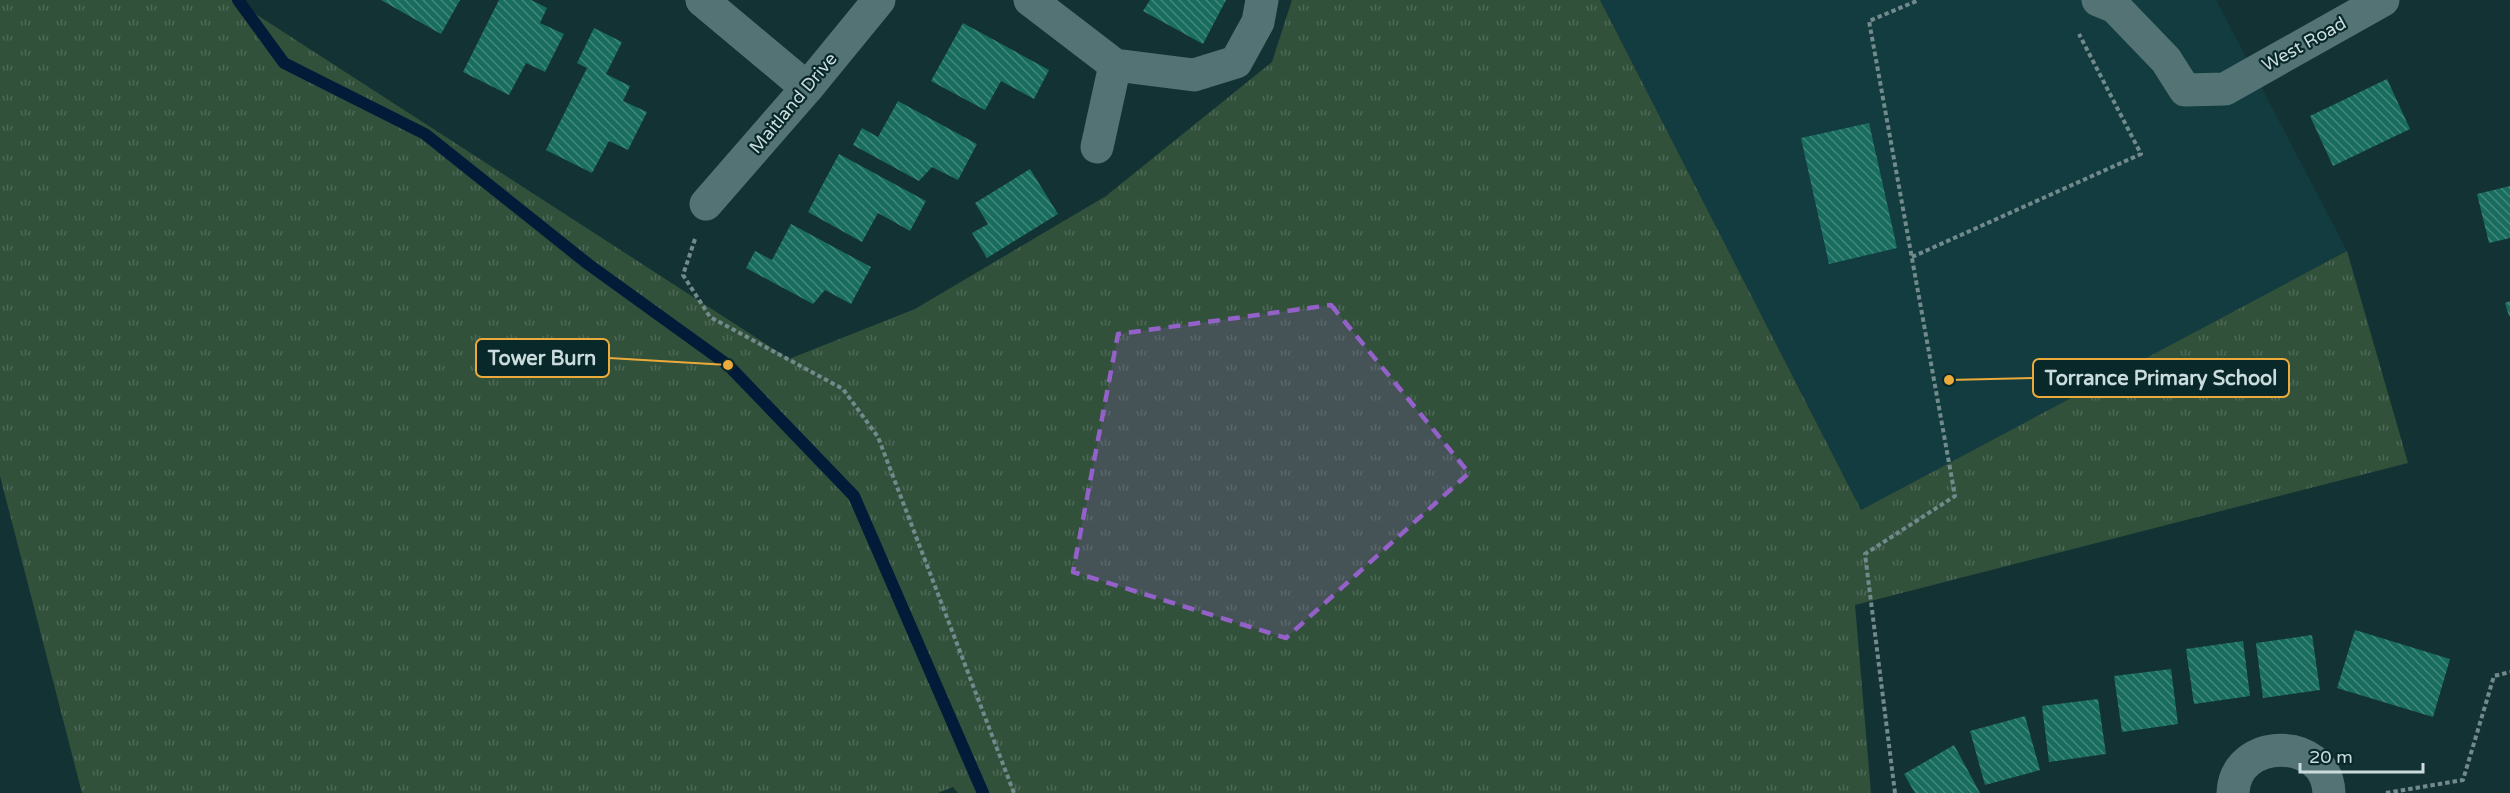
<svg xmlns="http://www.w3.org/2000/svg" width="2510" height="793" font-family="'Varela Round',sans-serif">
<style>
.built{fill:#123c40}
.grass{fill:url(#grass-tufts)}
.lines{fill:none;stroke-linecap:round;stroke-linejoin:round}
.stream{stroke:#011b38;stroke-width:12}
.building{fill:url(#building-back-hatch)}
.path{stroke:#728a8b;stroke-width:4;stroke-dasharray:4.5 3;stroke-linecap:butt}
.minor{stroke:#537375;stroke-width:33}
.marked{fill:#9361c8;fill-opacity:0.2;stroke:#9361c8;stroke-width:4.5;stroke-dasharray:12 8;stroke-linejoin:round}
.labels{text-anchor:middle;stroke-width:4.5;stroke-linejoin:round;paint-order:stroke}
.street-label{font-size:18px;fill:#cbdcdd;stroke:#08282a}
.leader{fill:none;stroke:#ebaa39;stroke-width:2}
.callout-dot{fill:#ebaa39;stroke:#08282a;stroke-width:2}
.callout{fill:#08282a;stroke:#ebaa39;stroke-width:2}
.callout-label{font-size:20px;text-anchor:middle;font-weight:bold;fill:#cbdcdd}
</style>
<defs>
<pattern id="grass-tufts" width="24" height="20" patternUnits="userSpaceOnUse" patternTransform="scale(1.5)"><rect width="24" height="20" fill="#32513b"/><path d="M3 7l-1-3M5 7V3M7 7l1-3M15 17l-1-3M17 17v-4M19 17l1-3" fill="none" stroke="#4e6957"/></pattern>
<pattern id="building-back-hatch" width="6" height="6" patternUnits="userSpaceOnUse" patternTransform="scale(1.5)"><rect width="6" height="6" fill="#196d5e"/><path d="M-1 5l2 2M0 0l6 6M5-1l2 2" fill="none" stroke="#44887c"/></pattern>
</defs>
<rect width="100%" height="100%" fill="#133234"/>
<path class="built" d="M1600,0H2216L2347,251L1861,510Z"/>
<path class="grass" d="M0,0H234L789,359L915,309L1106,196L1272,62L1292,0H1600L1861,510L2347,251L2408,463L1855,605L1871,793H958L953,787L938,793H82L0,476Z"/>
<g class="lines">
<path class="stream" d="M238,0L284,63L425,134L588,264L728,365L854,496L983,793"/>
</g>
<g class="building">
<path d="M381,0H460L441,34Z"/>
<path d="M499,0H531L547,8L540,23L564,34L545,72L526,63L509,95L463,72Z"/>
<path d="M1150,0H1226L1203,44L1143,11Z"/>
<path d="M963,23L1049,70L1034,99L1001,81L985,110L931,81Z"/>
<path d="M594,28L622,42L606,74L630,86L623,101L647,112L628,150L609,141L592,173L546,150L587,68L577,63Z"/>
<path d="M2387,79L2410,129L2333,166L2310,116Z"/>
<path d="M898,101L977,144L958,180L932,167L919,181L853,145L862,128L878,137Z"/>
<path d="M1869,123L1897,248L1829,264L1801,138Z"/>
<path d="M839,154L926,201L910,231L878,213L862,242L808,212Z"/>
<path d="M1030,169L1058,214L987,258L972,233L988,224L975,203Z"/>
<path d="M2510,186V238L2489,243L2477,194Z"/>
<path d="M791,224L871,267L851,304L825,290L813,304L746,268L755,251L772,260Z"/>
<path d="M2510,301V316H2509L2505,303Z"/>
<path d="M2355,630L2450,659L2433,717L2337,688Z"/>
<path d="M2312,635L2320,690L2263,698L2256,643Z"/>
<path d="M2243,641L2250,696L2194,704L2186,649Z"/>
<path d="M2171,669L2178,724L2122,732L2114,676Z"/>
<path d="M2098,699L2106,754L2049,762L2042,706Z"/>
<path d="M2025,716L2040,770L1985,785L1970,731Z"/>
<path d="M1954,745L1980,793H1915L1904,774Z"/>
</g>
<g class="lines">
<g class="path">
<path d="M695,239L683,275L710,317L843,389L878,437L1014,793"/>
<path d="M1912,257L2141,154L2079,34"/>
<path d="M1895,793L1865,554L1955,496L1869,21L1919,0"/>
<path d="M2386,793L2463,780L2494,676L2510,672"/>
</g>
<g class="minor">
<path d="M702,0L807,88"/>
<path d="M1030,0L1115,65L1194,75L1236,62L1258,22L1262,0"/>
<path d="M2098,0L2115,7L2166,60L2185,90L2225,89L2383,0"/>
<path d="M1097,147L1115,65"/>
<path d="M706,204L807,88L879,0"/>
<path d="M2233,793C2235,736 2327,736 2329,793"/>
</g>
</g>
<path class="marked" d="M1331,305L1469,473L1286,638L1073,572L1118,334Z"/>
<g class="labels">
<g class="street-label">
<text transform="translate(2304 44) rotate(-29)" y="6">West Road</text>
<text transform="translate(793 103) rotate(-50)" y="6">Maitland Drive</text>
</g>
</g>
<path class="leader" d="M728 365L609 358M1949 380L2033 378"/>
<g class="callout-dot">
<circle cx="728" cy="365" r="6"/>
<circle cx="1949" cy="380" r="6"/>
</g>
<g class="callout">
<rect x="476" y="339" width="133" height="38" rx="6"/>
<rect x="2033" y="359" width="256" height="38" rx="6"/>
</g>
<g class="callout-label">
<text x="542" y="365">Tower Burn</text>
<text x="2161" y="385">Torrance Primary School</text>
</g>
<path d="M2300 763v9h123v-9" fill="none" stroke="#cbdcdd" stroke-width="3"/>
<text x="2309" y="763" font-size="18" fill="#cbdcdd" stroke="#08282a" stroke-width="4.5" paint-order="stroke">20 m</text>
</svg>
